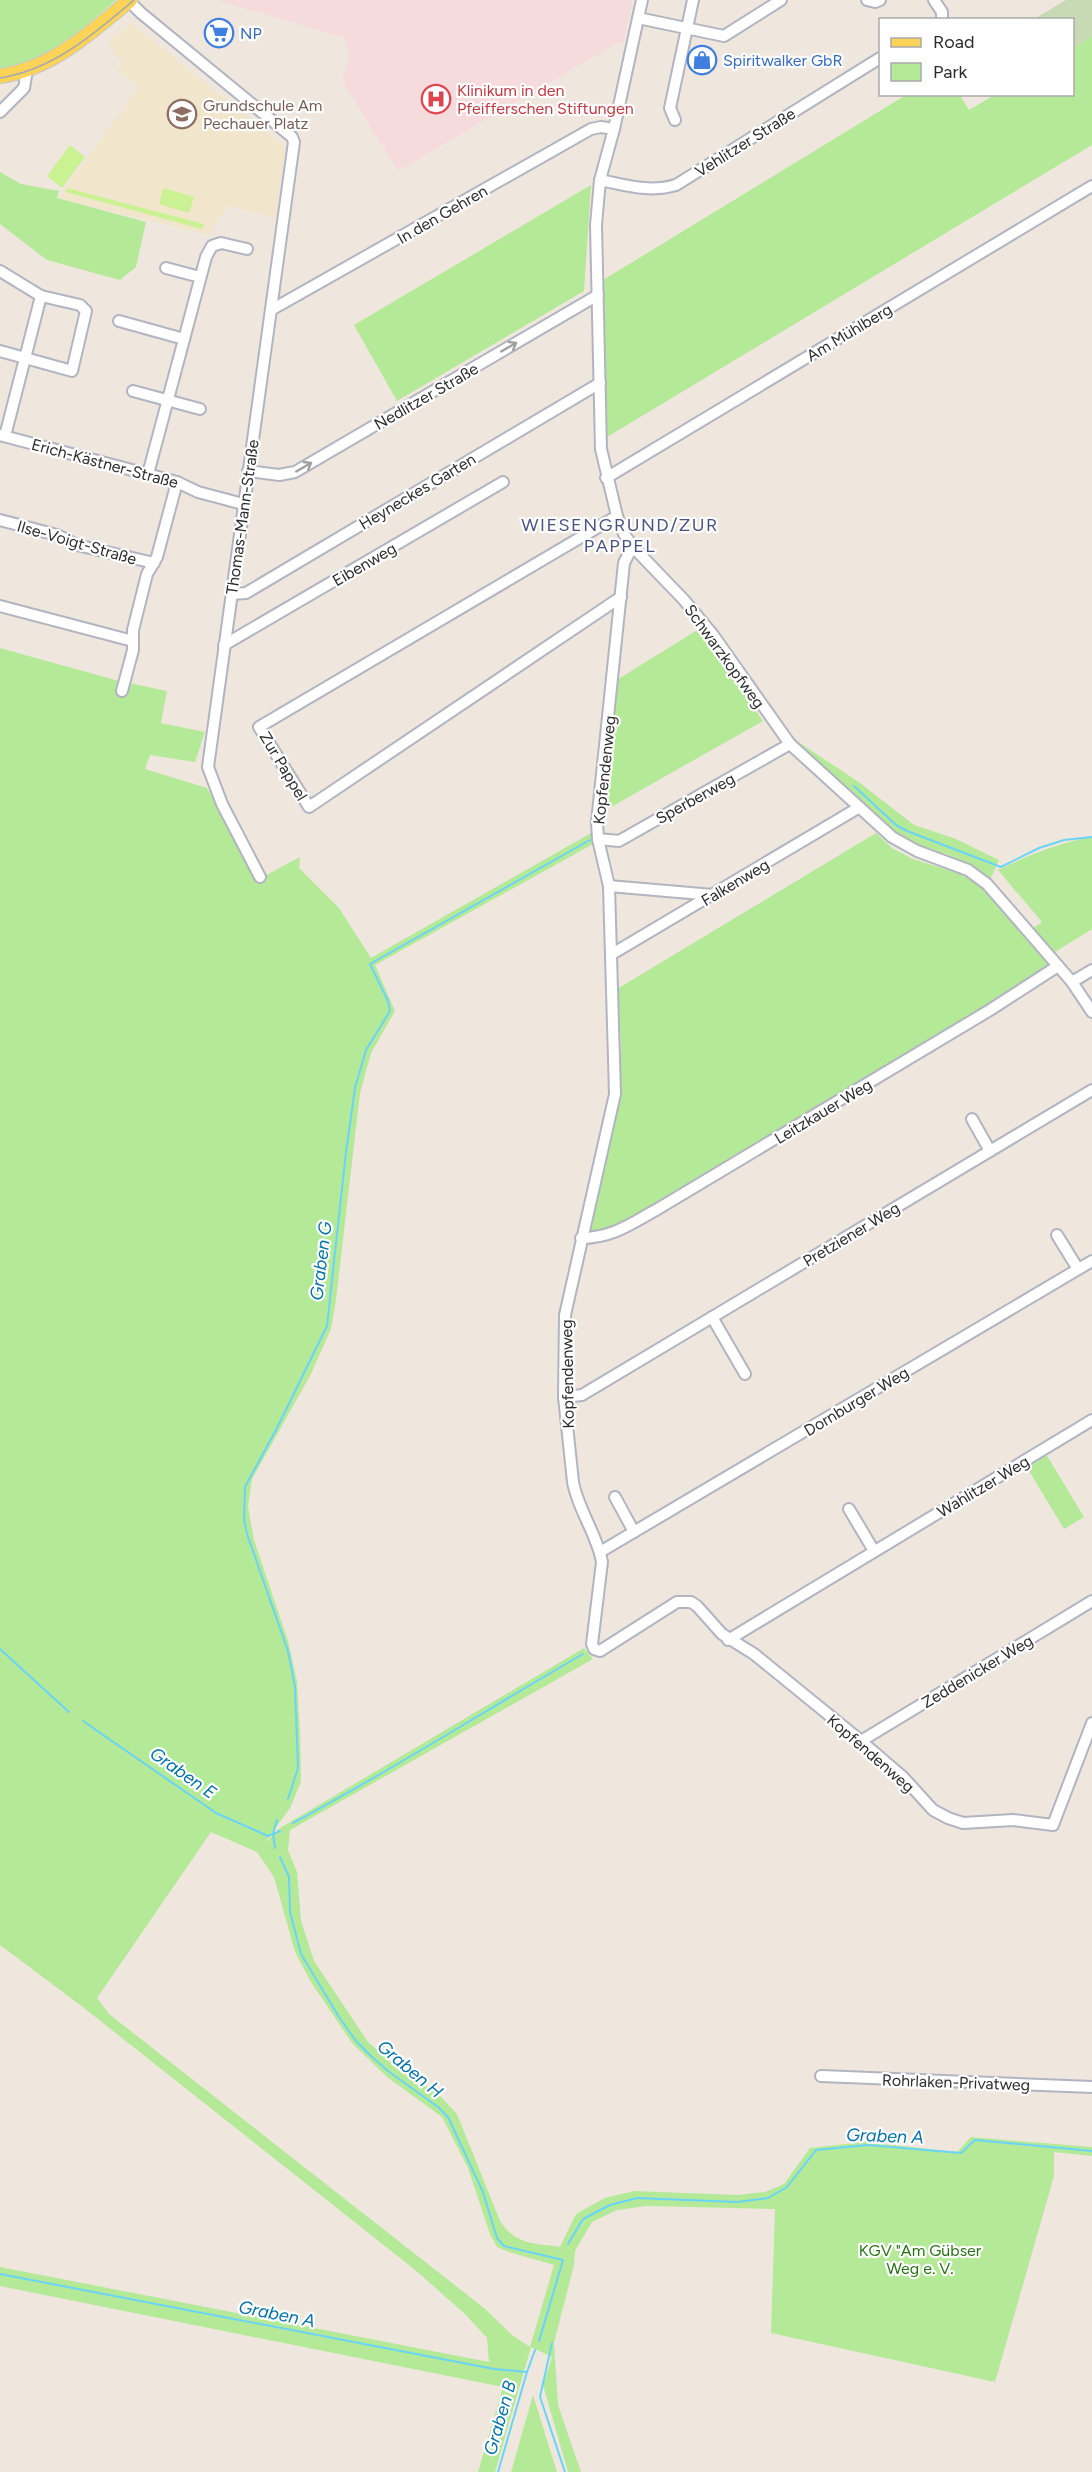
<svg xmlns="http://www.w3.org/2000/svg" width="1092" height="2472" font-family="Figtree,sans-serif">
<style>
.education{fill:#f1e5cc}
.medical{fill:#f6dbdd}
.green{fill:#b4e997;fill-rule:evenodd}
.cemetery{fill:#c7dab4}
.pitch{fill:#caf192}
.lines{fill:none;stroke-linecap:round;stroke-linejoin:round}
.stream{stroke:#6ad4f8;stroke-width:2}
.minor-casing{stroke:#b2b5c1;stroke-width:14}
.major-casing{stroke:#c8c8c8;stroke-width:16}
.minor{stroke:#fff;stroke-width:10}
.major{stroke:#fbd357;stroke-width:14}
.tram{stroke:#a0a4b8;stroke-width:1.5}
.oneway{stroke:#a0a0a0}
.labels{text-anchor:middle;stroke-width:4.5;stroke-linejoin:round;paint-order:stroke}
.shop-label{font-size:16px;fill:#366cbe;stroke:#fff;text-anchor:start}
.health-label{font-size:16px;fill:#be3a42;stroke:#fff;text-anchor:start}
.education-label{font-size:16px;fill:#785e54;stroke:#fff;text-anchor:start}
.street-label{font-size:16px;fill:#2c2c2c;stroke:#fff}
.park-label{font-size:16px;fill:#297115;stroke:#fff}
.neighbourhood-label{font-size:18px;letter-spacing:1.5px;fill:#495381;stroke:#fff}
.water-label{font-size:18px;font-style:italic;fill:#0372a9;stroke:#fff}
</style>
<rect width="100%" height="100%" fill="#efe7de"/>
<path class="education" d="M131,23L286,148L275,218L229,206L208,235L58,198L139,87L117,71L122,64L108,42Z"/>
<path class="medical" d="M217,0H633L624,43L619,42L398,171L342,81L350,56L344,38Z"/>
<g class="green">
<path d="M0,0H116C74,37 54,54 0,71Z"/>
<path d="M1092,36V145L607,437L603,280L906,95H960L969,110L995,95L1072,94L1073,48Z"/>
<path d="M0,172L21,184L59,191L57,198L146,222L136,267L120,280L47,260L0,224Z"/>
<path d="M591,185L584,291L397,401L354,325Z"/>
<path d="M699,629L763,721L604,811L615,681Z"/>
<path d="M0,648L119,681L167,691L161,723L205,732L195,762L150,755L145,769L207,788L259,879L300,857L299,868L339,908L371,958L593,832V844L375,965L395,1011L371,1053L360,1093L336,1300L331,1329L311,1374L252,1479L248,1507L254,1540L288,1641L297,1681L300,1731L301,1782L290,1808L264,1844L280,1828L584,1648L593,1659L290,1830L288,1850L297,1872L301,1920L314,1961L368,2042L391,2062L441,2097L457,2114L500,2221C516,2245 533,2243 560,2247L576,2214L605,2198L634,2191L738,2195L765,2192L784,2184L810,2148L864,2142L957,2152L971,2137L1092,2147V2156L1054,2152V2176L995,2382L771,2333L775,2209L647,2206L617,2210L592,2222L575,2251L574,2265L554,2343L558,2405L581,2472H568L543,2385L552,2357L531,2347L495,2472H478L503,2387L0,2286V2267L489,2362L487,2338L465,2314L414,2269L84,2008L0,1945ZM211,1832L257,1852L274,1877L295,1952L311,1982L352,2043L387,2077L442,2117L468,2168L490,2234L497,2247L509,2252L554,2265L530,2347L512,2335L484,2308L109,2014L97,1998Z"/>
<path d="M797,741L860,783L914,825L956,839L999,860L989,882L964,863L949,855L904,840L887,827Z"/>
<path d="M876,833L892,848L913,859L958,873L974,881L995,901L1050,965C908,1062 756,1146 607,1232L591,1230L619,1094L621,1042L617,989Z"/>
<path d="M1092,837V929L1055,952L1033,928L1042,922L998,870C1029,855 1058,843 1092,837Z"/>
<path d="M1046,1454L1084,1517L1064,1529L1026,1466Z"/>
<path d="M533,2395L557,2472H511Z"/>
</g>
<path class="cemetery" d="M1066,0H1092V36L1073,48L1072,20L1034,19Z"/>
<g class="pitch">
<path d="M70,145L85,157L62,188L47,176Z"/>
<path d="M67,188L204,224L202,229L66,192Z"/>
<path d="M163,188L194,197L189,213L159,204Z"/>
</g>
<g class="lines">
<g class="stream">
<path d="M854,786L896,825L907,831L1001,867L1039,848L1064,840L1092,837"/>
<path d="M0,1649L69,1712"/>
<path d="M83,1721L216,1813L268,1836L273,1834L277,1820"/>
<path d="M288,1799L298,1768L295,1687L288,1651L247,1534L244,1519L245,1487L277,1428L327,1326L346,1152L355,1088L366,1050L390,1011L388,1001L370,964L590,840"/>
<path d="M293,1823C392,1770 486,1710 583,1654"/>
<path d="M275,1848L273,1834L280,1831"/>
<path d="M280,1857L289,1877L290,1912L301,1954L339,2017L356,2041L371,2056L388,2071L438,2107L448,2117L483,2192L497,2238L504,2246L563,2260L539,2341"/>
<path d="M568,2244L583,2219L610,2205L637,2198L737,2202L768,2198L787,2187L816,2150L868,2145L961,2153L975,2140L1092,2151"/>
<path d="M0,2274L494,2369L527,2372L535,2350"/>
<path d="M552,2343L540,2397L565,2472"/>
<path d="M498,2472L527,2372"/>
</g>
<g class="minor-casing">
<g id="minor">
<path d="M642,0L614,129L600,180L596,225L601,449L617,516L624,534L634,548L684,600L713,635L790,744L892,837L917,851L968,870L987,884L1072,982L1092,1012"/>
<path d="M867,0L875,2L880,0"/>
<path d="M934,0L942,12V20"/>
<path d="M129,1L141,13L292,137L294,142L208,767L222,804L260,877"/>
<path d="M638,18L724,36L781,0"/>
<path d="M0,112L24,88L27,70"/>
<path d="M675,120L670,108L693,0"/>
<path d="M600,180C626,185 649,193 676,185L880,58"/>
<path d="M166,268L200,277"/>
<path d="M0,271L41,296L5,436"/>
<path d="M271,310L591,129L601,127L614,129"/>
<path d="M119,321L184,339"/>
<path d="M0,351L72,371L86,311L80,305L41,296"/>
<path d="M133,391L200,409"/>
<path d="M0,435L177,482L198,492L243,504"/>
<path d="M248,471L279,475L295,472L598,295"/>
<path d="M148,474L206,257L212,246L221,243L247,249"/>
<path d="M606,478L1092,186"/>
<path d="M617,516L259,727L309,807L621,597"/>
<path d="M0,520L57,535L77,545L154,563"/>
<path d="M634,548L629,553L624,563L597,822L598,839L609,886L615,1094L565,1315L564,1397L573,1482C578,1510 597,1534 602,1562L592,1644L594,1649L600,1651L677,1602H691L697,1606L722,1634L754,1654L861,1741L903,1777L933,1810L948,1818L963,1823L1013,1820L1053,1825L1092,1723"/>
<path d="M232,594L246,593L600,383"/>
<path d="M0,606L133,641"/>
<path d="M224,645L503,482"/>
<path d="M122,691L133,650V630L147,574L157,557L177,482"/>
<path d="M598,839L619,841L790,744"/>
<path d="M609,886L713,895"/>
<path d="M612,954L858,808"/>
<path d="M1072,982L1092,970"/>
<path d="M972,1119L990,1151"/>
<path d="M1057,1235L1078,1269"/>
<path d="M581,1238C612,1238 630,1224 656,1210L990,1010L1058,966"/>
<path d="M712,1317L745,1374"/>
<path d="M564,1397L582,1395L1092,1090"/>
<path d="M615,1497L634,1532"/>
<path d="M849,1509L874,1551"/>
<path d="M600,1552L1092,1261"/>
<path d="M728,1640L1092,1420"/>
<path d="M861,1741L1092,1601"/>
<path d="M821,2076L1092,2087"/>
</g>
</g>
<g class="major-casing">
<path id="major" d="M0,76C52,69 91,32 130,0"/>
</g>
<use href="#minor" class="minor"/>
<use href="#major" class="major"/>
<path class="tram" d="M0,78C53,70 94,34 134,0"/>
</g>
<defs><path id="oneway-shaft" d="M-6 0H5M1.5-3L5.5 0L1.5 3" fill="none" stroke-width="1.6" stroke-linecap="round" stroke-linejoin="round" transform="scale(1.5)"/></defs>
<g class="oneway">
<use href="#oneway-shaft" transform="translate(509 347) rotate(-30)"/>
<use href="#oneway-shaft" transform="translate(304 467) rotate(-30)"/>
</g>
<defs>
<g id="supermarket-ring" transform="scale(1.5)"><circle r="9.5" fill="#fff" stroke="#3f7fe0" stroke-width="1.5"/><path d="M-6-5.5h2.5l.6 2H6L4.5 2H-2.5L-4.4-4H-6ZM-1.5 3.2a1.3 1.3 0 1 0 .1 0ZM3 3.2a1.3 1.3 0 1 0 .1 0Z" fill="#3f7fe0"/></g>
<g id="shop-ring" transform="scale(1.5)"><circle r="9.5" fill="#fff" stroke="#3f7fe0" stroke-width="1.5"/><path d="M-5-2.5h2.3a2.7 3.5 0 0 1 5.4 0H5L5.5 6h-11ZM-1.5-2.5h3a1.5 2.3 0 0 0-3 0Z" fill="#3f7fe0"/></g>
<g id="hospital-ring" transform="scale(1.5)"><circle r="9.5" fill="#fff" stroke="#e0444e" stroke-width="1.5"/><path d="M-5-5h3v3.5h4V-5h3V5h-3V1.5h-4V5h-3Z" fill="#e0444e"/></g>
<g id="school-ring" transform="scale(1.5)"><circle r="9.5" fill="#fff" stroke="#8d6e63" stroke-width="1.5"/><path d="M0-5L7-2L0 1L-7-2ZM-4 1L0 2.5L4 1V4Q0 6-4 4Z" fill="#8d6e63"/></g>
</defs>
<g fill-rule="evenodd">
<use href="#supermarket-ring" x="219" y="33"/>
<use href="#shop-ring" x="702" y="60"/>
<use href="#hospital-ring" x="436" y="99"/>
<use href="#school-ring" x="182" y="114"/>
</g>
<g class="labels">
<g class="shop-label">
<text x="240" y="39">NP</text>
<text x="723" y="66">Spiritwalker GbR</text>
</g>
<g class="health-label">
<text x="457" y="96">Klinikum in den<tspan x="457" dy="18">Pfeifferschen Stiftungen</tspan></text>
</g>
<g class="education-label">
<text x="203" y="111">Grundschule Am<tspan x="203" dy="18">Pechauer Platz</tspan></text>
</g>
<g class="street-label">
<text transform="translate(745 142) rotate(-32)" y="6">Vehlitzer Straße</text>
<text transform="translate(442 214) rotate(-30)" y="6">In den Gehren</text>
<text transform="translate(849 332) rotate(-31)" y="6">Am Mühlberg</text>
<text transform="translate(426 396) rotate(-30)" y="6">Nedlitzer Straße</text>
<text transform="translate(105 463) rotate(15)" y="6">Erich-Kästner-Straße</text>
<text transform="translate(417 491) rotate(-31)" y="6">Heyneckes Garten</text>
<text transform="translate(242 517) rotate(-82)" y="6">Thomas-Mann-Straße</text>
<text transform="translate(77 542) rotate(16)" y="6">Ilse-Voigt-Straße</text>
<text transform="translate(364 564) rotate(-30)" y="6">Eibenweg</text>
<text transform="translate(725 656) rotate(54)" y="6">Schwarzkopfweg</text>
<text transform="translate(284 766) rotate(59)" y="6">Zur Pappel</text>
<text transform="translate(604 770) rotate(-84)" y="6">Kopfendenweg</text>
<text transform="translate(695 798) rotate(-29)" y="6">Sperberweg</text>
<text transform="translate(735 882) rotate(-31)" y="6">Falkenweg</text>
<text transform="translate(823 1111) rotate(-31)" y="6">Leitzkauer Weg</text>
<text transform="translate(851 1234) rotate(-31)" y="6">Pretziener Weg</text>
<text transform="translate(567 1374) rotate(-91)" y="6">Kopfendenweg</text>
<text transform="translate(856 1401) rotate(-31)" y="6">Dornburger Weg</text>
<text transform="translate(983 1486) rotate(-31)" y="6">Wahlitzer Weg</text>
<text transform="translate(977 1671) rotate(-31)" y="6">Zeddenicker Weg</text>
<text transform="translate(871 1753) rotate(41)" y="6">Kopfendenweg</text>
<text transform="translate(956 2082) rotate(2)" y="6">Rohrlaken-Privatweg</text>
</g>
<g class="park-label">
<text x="920" y="2256">KGV "Am Gübser<tspan x="920" dy="18">Weg e. V.</tspan></text>
</g>
<g class="neighbourhood-label">
<text x="620" y="531">WIESENGRUND/ZUR<tspan x="620" dy="21">PAPPEL</tspan></text>
</g>
<g class="water-label">
<text transform="translate(321 1261) rotate(-83)" y="6">Graben G</text>
<text transform="translate(183 1773) rotate(35)" y="6">Graben E</text>
<text transform="translate(410 2069) rotate(40)" y="6">Graben H</text>
<text transform="translate(885 2136) rotate(2)" y="6">Graben A</text>
<text transform="translate(277 2314) rotate(11)" y="6">Graben A</text>
<text transform="translate(500 2418) rotate(-74)" y="6">Graben B</text>
</g>
</g>
<rect x="879" y="18" width="195" height="78" fill="#ffffff" stroke="#ababab" stroke-width="1.5"/>
<rect x="891" y="38" width="30" height="9" fill="#fbd357" stroke="#ababab" stroke-width="1.5"/>
<text x="933" y="48" font-size="18" fill="#2c2c2c">Road</text>
<rect x="891" y="63" width="30" height="18" fill="#b4e997" stroke="#ababab" stroke-width="1.5"/>
<text x="933" y="78" font-size="18" fill="#2c2c2c">Park</text>
</svg>
